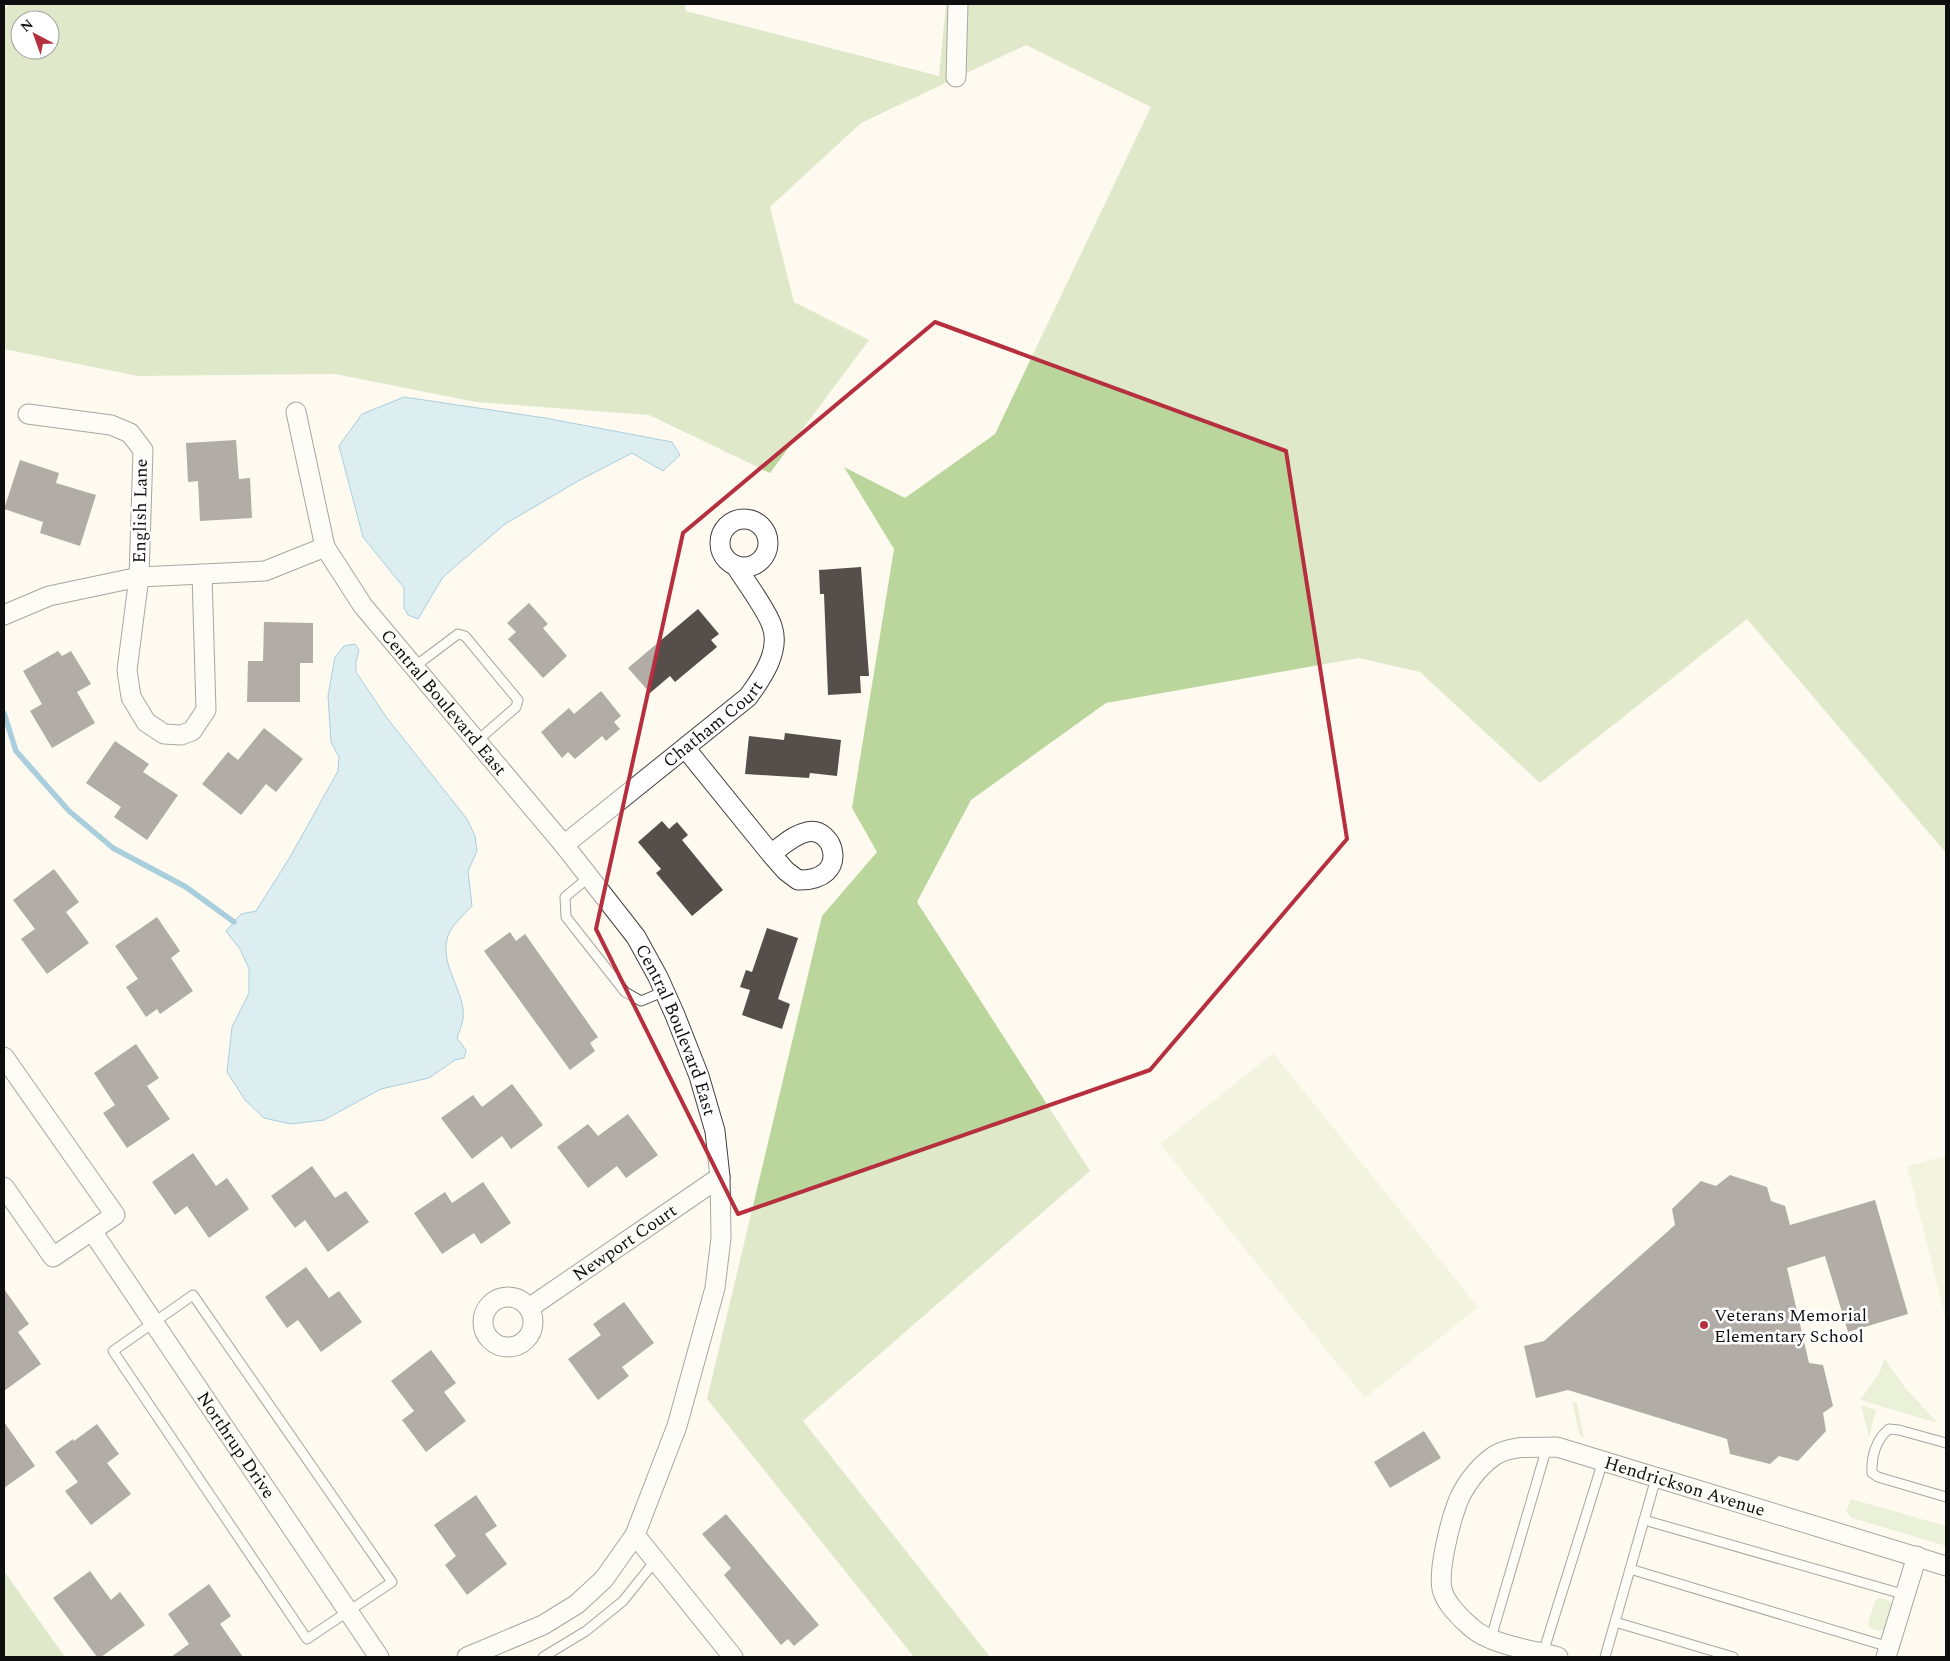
<svg xmlns="http://www.w3.org/2000/svg" width="1950" height="1661" font-family="Spectral,serif">
<style>
.green{fill:#d5e6bb}
.forest{fill:#bad69c;fill-rule:evenodd}
.pitch{fill:#e5eecc}
.water{fill:#b7e0f2;stroke:#439ac4}
.lines{fill:none;stroke-linecap:round;stroke-linejoin:round}
.stream{stroke:#439ac4;stroke-width:5.5}
.building{fill:#564e4b}
.lane-casing{stroke:#414141;stroke-width:11}
.street-casing{stroke:#414141;stroke-width:21}
.lane{stroke:#fff;stroke-width:9}
.street{stroke:#fff;stroke-width:19}
.marked{fill:none;stroke:#b52f3f;stroke-width:4;stroke-linejoin:round}
.poi-dot{fill:#b52f3f;stroke:#fff;stroke-width:2}
.labels{text-anchor:middle;stroke-width:5;stroke-linejoin:round;paint-order:stroke}
.street-label{font-size:18px;fill:#0e0e0e;stroke:#fff}
.poi-label{font-size:18px;fill:#0e0e0e;stroke:#fff;text-anchor:start}
</style>
<rect width="100%" height="100%" fill="#fefaf0"/>
<g class="green">
<path d="M1884,1358L1906,1389L1938,1423L1860,1400L1880,1372Z"/>
<path d="M1572,1401L1577,1403L1584,1438L1581,1437L1579,1433Z"/>
<path d="M1861,1405L1876,1410L1869,1437Z"/>
<path d="M1851,1499L1946,1526V1546L1852,1518L1846,1511Z"/>
<path d="M1879,1598L1888,1600L1892,1605L1885,1629L1881,1631L1871,1629L1868,1624L1875,1601Z"/>
</g>
<g class="forest">
<path d="M10,4H685L686,11L939,76L946,4H1946V853L1747,619L1540,783L1420,672L1359,658L1106,703L971,800L917,902L1090,1171L803,1421L990,1657H914L707,1399L822,916L877,852L852,808L894,549L844,467L905,498L995,434L1151,107L1026,45L861,123L770,207L794,302L869,340L770,473L649,415L476,402L335,374L138,376L4,349V9ZM20,20H50V50H20Z"/>
<path d="M4,1571L65,1657H4Z"/>
</g>
<g class="pitch">
<path d="M1273,1053L1478,1307L1365,1398L1160,1144Z"/>
<path d="M1946,1156V1317H1945L1907,1166Z"/>
</g>
<g class="water">
<path d="M404,397L545,418L672,442L680,455L663,471L632,453L580,480L505,524L443,577L418,619L408,615L404,608V588L363,537L339,446L362,414Z"/>
<path d="M355,644L359,650L356,661V672L387,718L467,819L475,836L477,851L468,871L472,906C464,915 452,924 448,936C438,964 467,994 463,1019C462,1025 459,1032 457,1038L466,1050L464,1058L455,1060L429,1078L381,1089L324,1120L291,1124L264,1118L245,1100L227,1072L232,1027L249,993V969L240,949L226,931L241,914L256,911L290,857L338,771L339,757L331,742L328,696L335,657L344,646Z"/>
</g>
<g class="lines">
<path class="stream" d="M4,713L16,751L69,811L113,848L186,887L234,922"/>
</g>
<g class="building">
<path d="M236,440L239,479L250,478L252,518L200,521L198,481L188,482L186,443Z"/>
<path d="M20,460L59,473L56,483L96,495L80,546L40,533L43,522L4,509Z"/>
<path d="M861,567L869,676H860L861,693L828,695L824,594H820L819,570Z"/>
<path d="M529,603L548,624L543,628L567,656L543,678L508,639L516,632L507,623Z"/>
<path d="M698,609L719,634L711,640L717,647L675,682L670,676L650,693L628,668Z"/>
<path d="M264,622L313,623V663H300V702H247L248,661H263Z"/>
<path d="M58,651L62,656L71,651L91,684L77,692L95,723L52,748L30,711L42,704L23,671Z"/>
<path d="M601,691L621,716L614,722L620,729L606,741L602,736L575,759L568,752L562,758L541,732L569,708L574,714Z"/>
<path d="M264,728L303,759L276,792L266,784L241,815L202,784L228,752L238,760Z"/>
<path d="M785,733L841,740L837,776L810,773L809,778L745,774L749,736L784,740Z"/>
<path d="M115,741L149,764L143,772L178,795L147,840L114,817L121,807L86,783Z"/>
<path d="M662,821L669,829L677,822L688,835L682,840L723,890L692,916L656,873L661,869L638,842Z"/>
<path d="M54,869L79,902L66,912L89,943L47,974L21,939L35,929L13,900Z"/>
<path d="M157,917L180,951L171,958L193,991L160,1014L157,1009L146,1017L126,987L138,979L115,946Z"/>
<path d="M767,928L798,938L778,999L790,1004L782,1029L742,1015L750,990L740,987L746,970L752,972Z"/>
<path d="M510,932L516,941L525,934L598,1037L590,1043L595,1051L570,1070L484,951Z"/>
<path d="M136,1044L159,1078L147,1086L170,1119L127,1148L103,1113L115,1105L94,1073Z"/>
<path d="M512,1084L543,1125L511,1149L502,1136L472,1159L441,1118L473,1095L482,1107Z"/>
<path d="M628,1114L658,1155L626,1178L617,1166L588,1188L557,1147L588,1124L598,1136Z"/>
<path d="M193,1153L216,1186L227,1178L249,1209L209,1238L187,1206L175,1215L152,1182Z"/>
<path d="M312,1166L335,1198L346,1191L369,1222L328,1252L305,1220L295,1228L271,1196Z"/>
<path d="M1730,1175L1767,1187L1771,1201L1785,1206L1790,1225L1875,1200L1908,1314L1848,1332L1825,1256L1787,1268L1809,1363L1823,1365L1833,1406L1823,1413L1826,1431L1798,1461L1779,1456L1770,1464L1730,1454L1727,1439L1568,1390L1536,1398L1524,1346L1544,1341L1675,1225L1672,1209L1701,1181L1716,1186Z"/>
<path d="M483,1182L511,1223L481,1244L474,1233L442,1254L414,1213L445,1192L452,1203Z"/>
<path d="M306,1267L329,1298L339,1291L362,1322L321,1352L298,1320L287,1328L265,1297Z"/>
<path d="M4,1289L29,1324L18,1332L41,1364L4,1391Z"/>
<path d="M624,1302L654,1343L622,1367L629,1376L598,1400L568,1359L601,1335L593,1324Z"/>
<path d="M431,1350L456,1383L444,1392L466,1421L426,1452L402,1420L414,1411L391,1381Z"/>
<path d="M4,1422L35,1466L4,1488Z"/>
<path d="M97,1424L119,1454L107,1463L131,1494L91,1525L65,1491L78,1482L55,1452L73,1439L74,1441Z"/>
<path d="M1424,1431L1441,1458L1390,1488L1374,1462Z"/>
<path d="M476,1495L497,1526L485,1534L507,1564L467,1595L445,1565L456,1556L434,1525Z"/>
<path d="M726,1514L819,1625L794,1646L788,1639L781,1645L724,1575L731,1568L702,1534Z"/>
<path d="M90,1571L111,1600L120,1592L145,1625L101,1657H97L53,1598Z"/>
<path d="M209,1584L231,1616L220,1624L243,1657H171L189,1644L168,1614Z"/>
</g>
<g class="lines">
<g class="lane-casing">
<g id="lane">
<path d="M414,667L458,634L465,636L518,700L516,707L477,741"/>
<path d="M589,877L565,897L566,917L625,992L641,1001L665,991"/>
<path d="M193,1295L392,1582L307,1639L113,1351Z"/>
<path d="M1946,1443L1899,1430L1889,1429C1876,1439 1871,1457 1872,1473L1878,1477L1946,1497"/>
<path d="M1644,1520L1906,1595"/>
<path d="M1630,1569L1889,1647"/>
<path d="M1615,1622L1733,1657"/>
<path d="M1491,1638L1547,1447"/>
<path d="M1543,1653L1603,1461"/>
<path d="M543,1657L586,1631L623,1601L655,1561"/>
<path d="M1605,1657L1656,1478"/>
</g>
</g>
<g class="street-casing">
<g id="street">
<path d="M956,77L958,4"/>
<path id="s1" d="M296,412L325,547L363,606L564,845L636,937L658,977L675,1015L699,1076L715,1131L720,1177L721,1238L715,1288L677,1426L635,1535L604,1579L577,1604L543,1625L467,1657"/>
<path d="M28,414L111,425L130,433L143,450L139,577L127,670L131,697L146,722L164,734L181,735L192,731L206,710L202,574"/>
<circle cx="744" cy="543" r="24"/>
<path d="M4,615L49,596L139,577L265,571L325,547"/>
<path d="M686,749L771,854L786,871L798,880C852,881 834,825 807,832C793,835 782,846 771,854"/>
<path id="s2" d="M564,845L748,697C762,678 781,651 772,626C767,610 745,581 735,565"/>
<path d="M4,1057L115,1215L53,1257L4,1187"/>
<path id="s3" d="M92,1231L379,1657"/>
<circle cx="508" cy="1322" r="25"/>
<path id="s4" d="M529,1308L720,1177"/>
<path d="M635,1535L733,1657"/>
<path id="s5" d="M1558,1657C1533,1650 1491,1645 1472,1628C1461,1619 1445,1603 1442,1589C1438,1570 1450,1523 1457,1504C1463,1487 1478,1467 1494,1456C1512,1444 1536,1448 1557,1447L1946,1566"/>
<path d="M1886,1657L1917,1556"/>
</g>
</g>
<use href="#lane" class="lane"/>
<use href="#street" class="street"/>
</g>
<path d="M0 0H1950V1661H0ZM935,322L1286,451L1347,839L1150,1070L738,1214L596,929L683,533Z" fill="#fefaf0" fill-opacity=".55" fill-rule="evenodd"/>
<path class="marked" d="M935,322L1286,451L1347,839L1150,1070L738,1214L596,929L683,533Z"/>
<circle class="poi-dot" cx="1704" cy="1325" r="5"/>
<g class="labels">
<g class="street-label">
<text transform="translate(140 511) rotate(-89)" y="6">English Lane</text>
<text dy="6" stroke="none"><textPath href="#s1" startOffset="334">Central Boulevard East</textPath></text>
<text dy="6" stroke="none"><textPath href="#s2" startOffset="192">Chatham Court</textPath></text>
<text dy="6" stroke="none"><textPath href="#s1" startOffset="739">Central Boulevard East</textPath></text>
<text dy="6" stroke="none"><textPath href="#s4" startOffset="116">Newport Court</textPath></text>
<text dy="6" stroke="none"><textPath href="#s3" startOffset="258">Northrup Drive</textPath></text>
<text dy="6" stroke="none"><textPath href="#s5" startOffset="488">Hendrickson Avenue</textPath></text>
</g>
<g class="poi-label">
<text x="1714" y="1321">Veterans Memorial<tspan x="1714" dy="21">Elementary School</tspan></text>
</g>
</g>
<rect width="1950" height="1661" fill="none" stroke="#0e0e0e" stroke-width="10"/>
<g transform="translate(35 35) rotate(319)"><circle r="24" fill="#ffffff" stroke="#9f9f9f"/>
<path d="M0-4L9 19L0 12L-9 19Z" fill="#b52f3f"/>
<text y="-8" font-size="14" font-weight="bold" text-anchor="middle" fill="#0e0e0e">N</text>
</g>
</svg>
